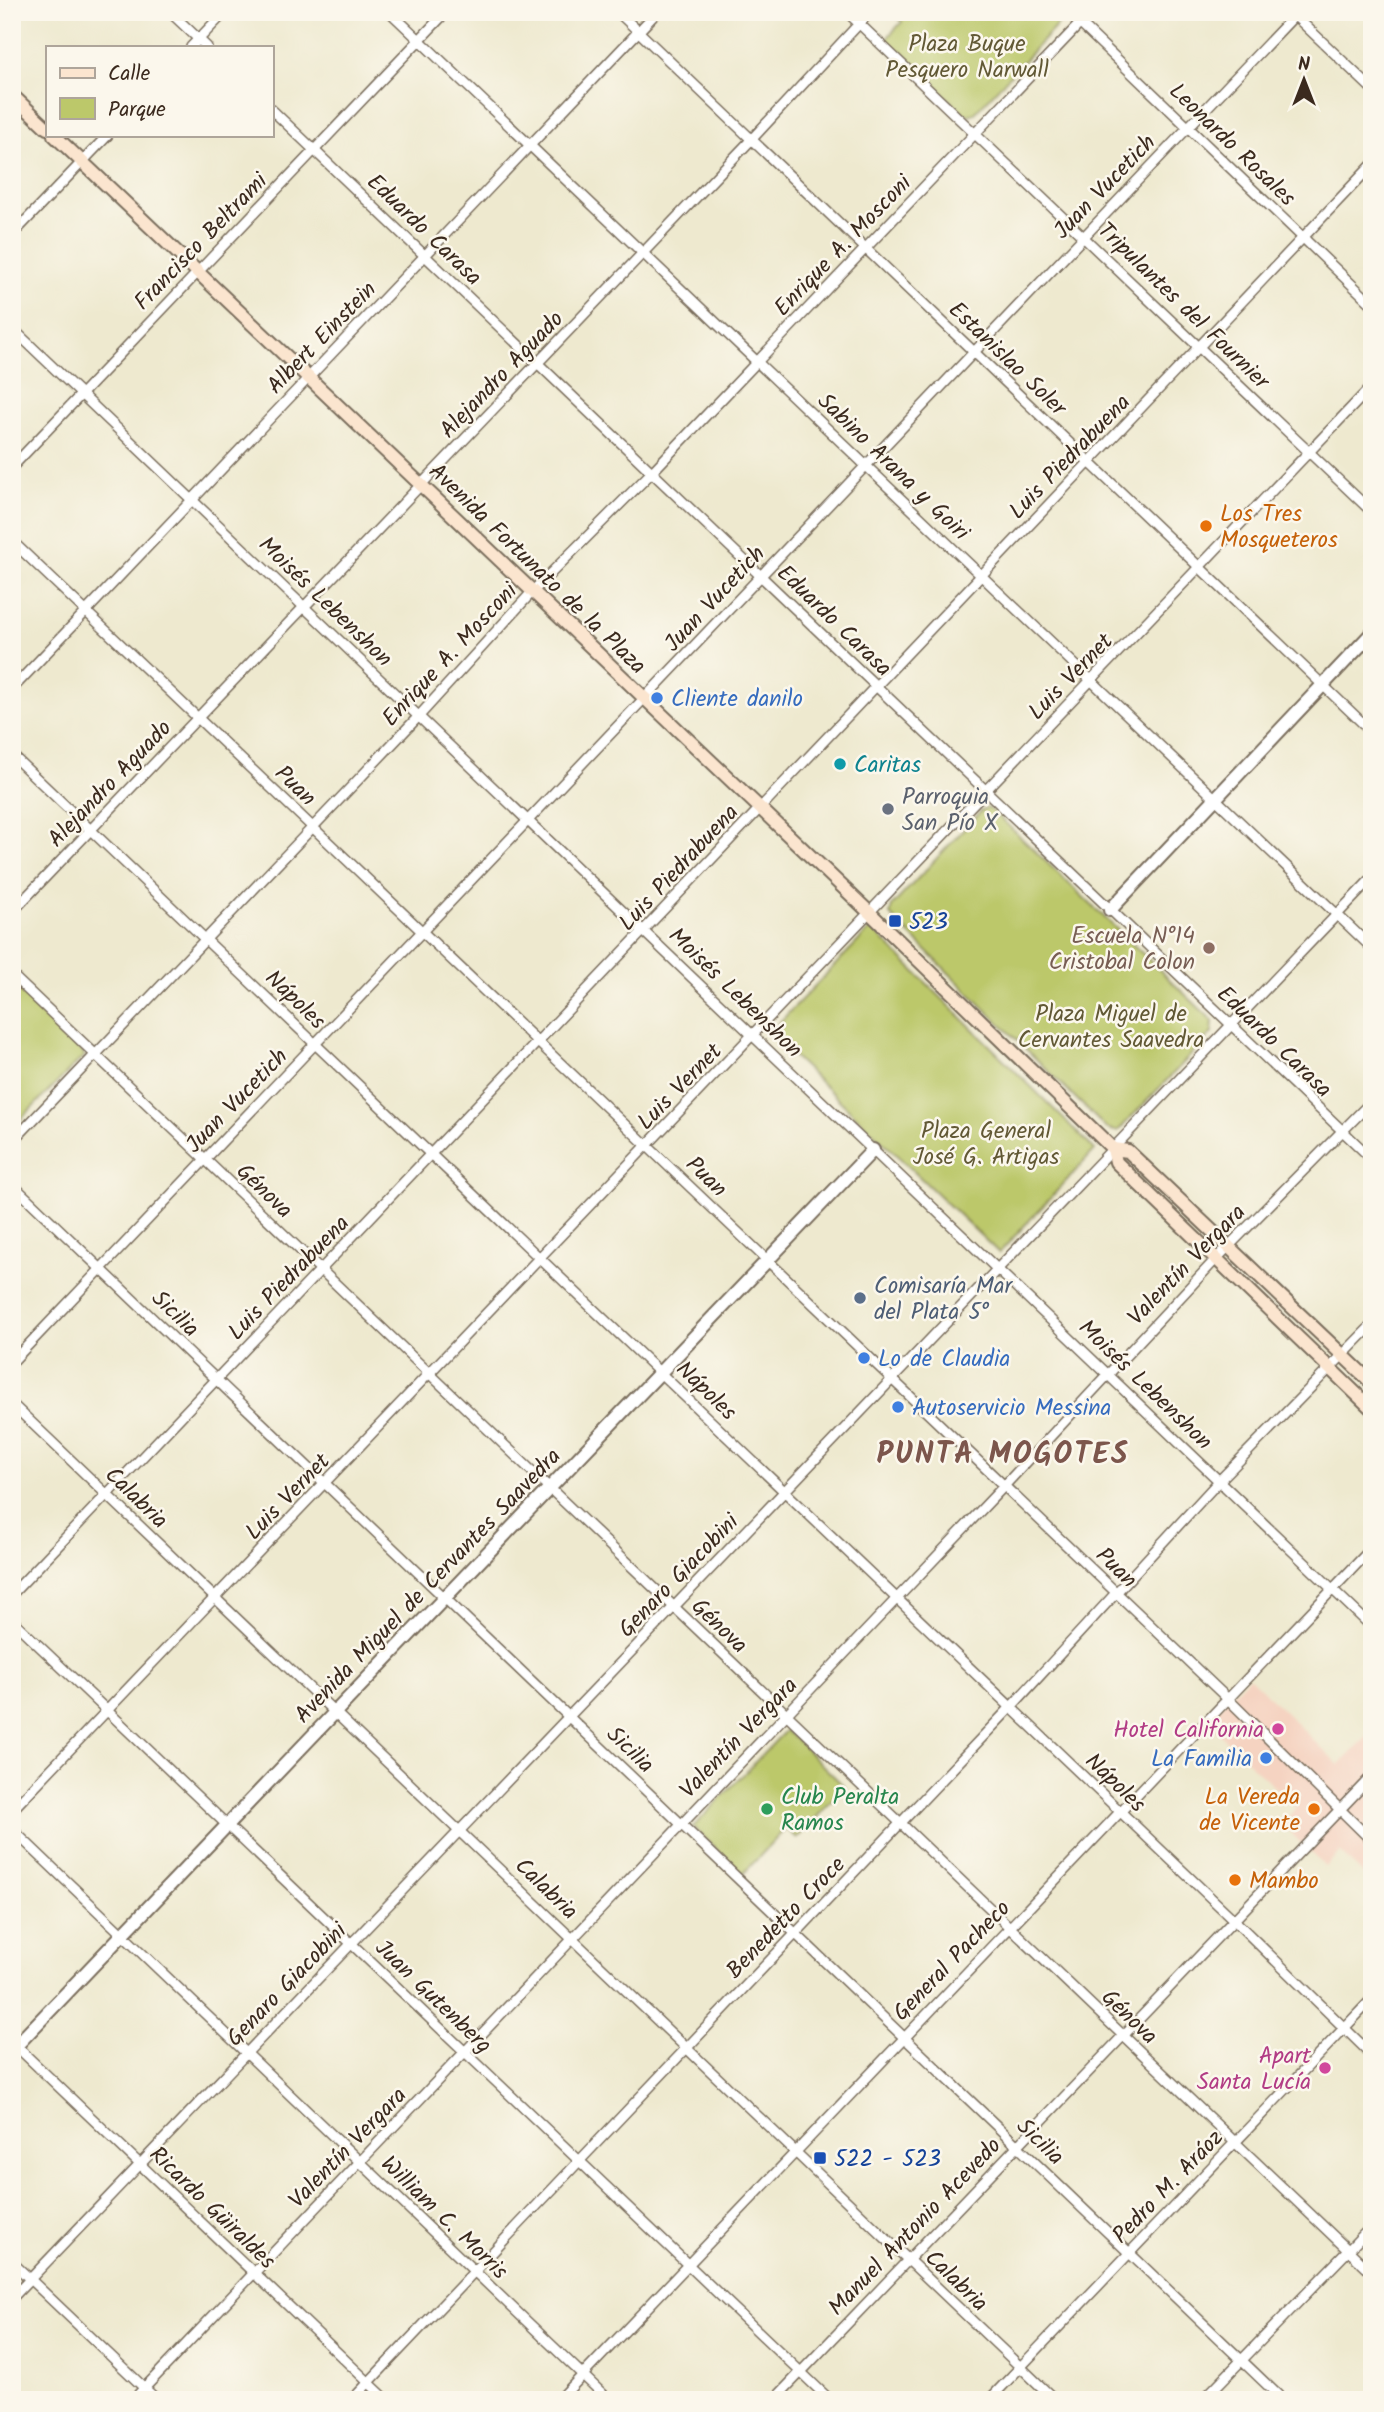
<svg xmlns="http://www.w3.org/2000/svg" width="1384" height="2412" font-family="Kalam,sans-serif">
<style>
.built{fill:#f5d3c1}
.green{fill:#bcc86a;stroke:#7c7944;stroke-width:2}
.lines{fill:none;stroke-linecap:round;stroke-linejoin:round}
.minor-casing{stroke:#7a6d5c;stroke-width:12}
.tertiary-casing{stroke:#7a6d5c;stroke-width:16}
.secondary-casing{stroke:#7a6d5c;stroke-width:16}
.minor{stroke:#fff;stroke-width:9}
.tertiary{stroke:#fff;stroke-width:12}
.secondary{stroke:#fbe5cf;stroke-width:12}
.food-dot{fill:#e8710a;stroke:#fbf7ec;stroke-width:2.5}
.shop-dot{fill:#3f7fe0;stroke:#fbf7ec;stroke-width:2.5}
.culture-dot{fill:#0f9aa8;stroke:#fbf7ec;stroke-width:2.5}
.worship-dot{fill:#6b7280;stroke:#fbf7ec;stroke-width:2.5}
.transit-dot{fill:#1a4fb4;stroke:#fbf7ec;stroke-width:2.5}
.education-dot{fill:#8d6e63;stroke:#fbf7ec;stroke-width:2.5}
.service-dot{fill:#5c6f8a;stroke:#fbf7ec;stroke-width:2.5}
.hotel-dot{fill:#d1479c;stroke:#fbf7ec;stroke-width:2.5}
.leisure-dot{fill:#2e9e5b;stroke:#fbf7ec;stroke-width:2.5}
.labels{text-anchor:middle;stroke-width:5;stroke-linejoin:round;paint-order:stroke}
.park-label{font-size:23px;fill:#625935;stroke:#fbf7ec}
.street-label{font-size:23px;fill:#3b2a1e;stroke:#fbf7ec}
.food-label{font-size:23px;fill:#c56008;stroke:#fbf7ec;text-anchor:start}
.shop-label{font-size:23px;fill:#366cbe;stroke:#fbf7ec;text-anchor:start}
.culture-label{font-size:23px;fill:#0d838f;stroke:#fbf7ec;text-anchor:start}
.worship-label{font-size:23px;fill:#5b616d;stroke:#fbf7ec;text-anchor:start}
.transit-label{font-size:23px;fill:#164399;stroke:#fbf7ec;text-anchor:start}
.education-label{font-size:23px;fill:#785e54;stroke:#fbf7ec;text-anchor:end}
.service-label{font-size:23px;fill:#4e5e75;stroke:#fbf7ec;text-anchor:start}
.hotel-label{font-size:23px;fill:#b23c85;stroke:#fbf7ec;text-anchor:end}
.leisure-label{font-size:23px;fill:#27864d;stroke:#fbf7ec;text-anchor:start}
.district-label{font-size:30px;font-weight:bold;letter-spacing:2px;fill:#7c564c;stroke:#fbf7ec}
</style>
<rect width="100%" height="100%" fill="#fbf7ec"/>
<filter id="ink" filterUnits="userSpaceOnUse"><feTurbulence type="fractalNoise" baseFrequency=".0143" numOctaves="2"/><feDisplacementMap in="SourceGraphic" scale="14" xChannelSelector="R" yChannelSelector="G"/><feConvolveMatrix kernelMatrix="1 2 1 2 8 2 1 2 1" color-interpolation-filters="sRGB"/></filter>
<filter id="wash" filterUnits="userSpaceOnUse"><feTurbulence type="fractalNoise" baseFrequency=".00686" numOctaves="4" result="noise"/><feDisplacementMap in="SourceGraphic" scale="28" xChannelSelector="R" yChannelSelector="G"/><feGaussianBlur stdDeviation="1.57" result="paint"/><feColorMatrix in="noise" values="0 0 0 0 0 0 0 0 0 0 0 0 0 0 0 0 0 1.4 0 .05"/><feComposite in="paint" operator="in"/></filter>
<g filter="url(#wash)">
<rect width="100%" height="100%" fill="#eee9cf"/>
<path class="built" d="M1249,1677L1339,1765L1372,1732V1883L1340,1852L1325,1867L1282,1824L1296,1808L1206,1721Z"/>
<g class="green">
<path d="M892,12H1060V22L975,113L969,115L964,114L885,40L902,22Z"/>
<path d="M987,808L993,811L1213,1021L1212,1033L1119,1130L1115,1131L1106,1128L890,915L892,906L981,811Z"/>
<path d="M871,928L1095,1150L999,1253L769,1033Z"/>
<path d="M12,982L85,1055L12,1128Z"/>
<path d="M786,1730L845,1787L797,1838L786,1828L743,1874L693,1827Z"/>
</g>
</g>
<g filter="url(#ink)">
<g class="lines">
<g class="minor-casing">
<g id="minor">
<path d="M170,12L207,47"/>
<path d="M390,12L1372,948"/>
<path d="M618,12L1372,732"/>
<path d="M847,12L1372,512"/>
<path d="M1068,12L1372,304"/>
<path d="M1292,13L1372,89"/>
<path d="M191,47L225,12"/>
<path d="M271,109L1372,1159"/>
<path d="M12,235L108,135"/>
<path d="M12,328L1372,1627"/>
<path d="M12,467L446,12"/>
<path d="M12,541L1228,1699L1372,1841"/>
<path d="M12,689L657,12"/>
<path d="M12,755L1233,1919L1372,2055"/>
<path d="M12,912L751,140L870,12"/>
<path d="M12,975L1372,2273"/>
<path d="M12,1142L419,716L532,592L652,472L1091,12"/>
<path d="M12,1184L1283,2400"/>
<path d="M12,1362L1298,12"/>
<path d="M12,1404L1055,2400"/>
<path d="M12,1594L1372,165"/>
<path d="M12,1620L830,2400"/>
<path d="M12,1810L1372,386"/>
<path d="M12,1829L609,2400"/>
<path d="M13,2043L387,2400"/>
<path d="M12,2262L157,2400"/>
<path d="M12,2298L1372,878"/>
<path d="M133,2400L1005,1485L1216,1259L1372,1101"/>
<path d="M352,2400L1011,1707L1219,1481L1372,1325"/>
<path d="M559,2400L1372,1548"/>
<path d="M774,2400L1372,1776"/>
<path d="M989,2400L1372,1999"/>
<path d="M1203,2400L1372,2226"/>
</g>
</g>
<g class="tertiary-casing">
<g id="tertiary">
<path d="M1110,910L1372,633"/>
<path d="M12,2050L873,1150"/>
</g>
</g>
<g class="secondary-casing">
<g id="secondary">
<path d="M12,95L47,128"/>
<path d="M54,135L870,913L1113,1149L1116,1162L1372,1409"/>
<path d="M1113,1149L1128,1151L1372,1383"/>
</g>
</g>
<use href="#minor" class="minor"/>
<use href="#tertiary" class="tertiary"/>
<use href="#secondary" class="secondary"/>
</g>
</g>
<g class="food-dot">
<circle cx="1206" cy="526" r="7"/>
<circle cx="1314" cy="1809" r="7"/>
<circle cx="1235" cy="1880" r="7"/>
</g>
<g class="shop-dot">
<circle cx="657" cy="698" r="7"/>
<circle cx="864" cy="1358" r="7"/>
<circle cx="898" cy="1407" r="7"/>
<circle cx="1266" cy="1758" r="7"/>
</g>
<circle class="culture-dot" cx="840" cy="764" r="7"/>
<circle class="worship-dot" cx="888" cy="809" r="7"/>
<g class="transit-dot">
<rect x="888" y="914" width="14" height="14" rx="3.5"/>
<rect x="813" y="2151" width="14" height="14" rx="3.5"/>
</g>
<circle class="education-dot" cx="1209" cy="948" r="7"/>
<circle class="service-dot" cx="860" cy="1298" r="7"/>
<g class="hotel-dot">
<circle cx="1278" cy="1729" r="7"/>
<circle cx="1325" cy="2068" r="7"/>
</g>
<circle class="leisure-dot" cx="767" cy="1809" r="7"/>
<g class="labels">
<g class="park-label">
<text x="967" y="51">Plaza Buque<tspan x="967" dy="26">Pesquero Narwall</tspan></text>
<text x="1111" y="1021">Plaza Miguel de<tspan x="1111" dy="26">Cervantes Saavedra</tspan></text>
<text x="986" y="1138">Plaza General<tspan x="986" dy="26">José G. Artigas</tspan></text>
</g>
<g class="street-label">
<text transform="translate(1233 144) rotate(44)" y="8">Leonardo Rosales</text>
<text transform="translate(1104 186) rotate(-46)" y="8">Juan Vucetich</text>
<text transform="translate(425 229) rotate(44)" y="8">Eduardo Carasa</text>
<text transform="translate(200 241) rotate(-46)" y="8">Francisco Beltrami</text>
<text transform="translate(842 245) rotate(-46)" y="8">Enrique A. Mosconi</text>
<text transform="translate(1184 305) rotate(44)" y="8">Tripulantes del Fournier</text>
<text transform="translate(321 337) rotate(-46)" y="8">Albert Einstein</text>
<text transform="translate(1008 358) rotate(44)" y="8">Estanislao Soler</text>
<text transform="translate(501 374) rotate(-46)" y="8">Alejandro Aguado</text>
<text transform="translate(1069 456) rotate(-46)" y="8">Luis Piedrabuena</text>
<text transform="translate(894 466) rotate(44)" y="8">Sabino Arana y Goiri</text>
<text transform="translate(538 568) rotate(44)" y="8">Avenida Fortunato de la Plaza</text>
<text transform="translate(714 598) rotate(-47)" y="8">Juan Vucetich</text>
<text transform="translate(326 601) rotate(44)" y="8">Moisés Lebenshon</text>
<text transform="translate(835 620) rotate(44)" y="8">Eduardo Carasa</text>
<text transform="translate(449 654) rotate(-47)" y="8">Enrique A. Mosconi</text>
<text transform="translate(1070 676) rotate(-46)" y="8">Luis Vernet</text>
<text transform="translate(109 783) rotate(-46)" y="8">Alejandro Aguado</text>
<text transform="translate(296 785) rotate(44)" y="8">Puan</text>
<text transform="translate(678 867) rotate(-47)" y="8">Luis Piedrabuena</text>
<text transform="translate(736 992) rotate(44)" y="8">Moisés Lebenshon</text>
<text transform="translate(296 999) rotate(44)" y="8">Nápoles</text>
<text transform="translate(1275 1041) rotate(44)" y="8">Eduardo Carasa</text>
<text transform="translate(679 1086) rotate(-46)" y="8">Luis Vernet</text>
<text transform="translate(236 1100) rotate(-46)" y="8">Juan Vucetich</text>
<text transform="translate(707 1176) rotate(44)" y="8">Puan</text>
<text transform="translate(265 1190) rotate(44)" y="8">Génova</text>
<text transform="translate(1186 1264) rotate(-46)" y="8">Valentín Vergara</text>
<text transform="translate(288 1277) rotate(-46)" y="8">Luis Piedrabuena</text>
<text transform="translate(176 1313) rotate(44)" y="8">Sicilia</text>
<text transform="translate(1146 1384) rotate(44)" y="8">Moisés Lebenshon</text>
<text transform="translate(707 1390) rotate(44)" y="8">Nápoles</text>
<text transform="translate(287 1496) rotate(-46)" y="8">Luis Vernet</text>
<text transform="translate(137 1497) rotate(44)" y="8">Calabria</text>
<text transform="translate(1117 1567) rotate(44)" y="8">Puan</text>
<text transform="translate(678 1575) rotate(-46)" y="8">Genaro Giacobini</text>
<text transform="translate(427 1585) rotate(-46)" y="8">Avenida Miguel de Cervantes Saavedra</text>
<text transform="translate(720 1625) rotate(44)" y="8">Génova</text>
<text transform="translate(738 1737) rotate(-46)" y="8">Valentín Vergara</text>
<text transform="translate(631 1749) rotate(44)" y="8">Sicilia</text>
<text transform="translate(1116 1782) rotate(44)" y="8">Nápoles</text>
<text transform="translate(547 1888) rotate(44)" y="8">Calabria</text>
<text transform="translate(785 1917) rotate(-46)" y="8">Benedetto Croce</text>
<text transform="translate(951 1960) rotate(-46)" y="8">General Pacheco</text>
<text transform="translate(286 1984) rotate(-46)" y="8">Genaro Giacobini</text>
<text transform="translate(434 1996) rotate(44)" y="8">Juan Gutenberg</text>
<text transform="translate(1130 2016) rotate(44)" y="8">Génova</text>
<text transform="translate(1041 2141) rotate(44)" y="8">Sicilia</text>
<text transform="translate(347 2147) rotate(-46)" y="8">Valentín Vergara</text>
<text transform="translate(1167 2186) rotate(-46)" y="8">Pedro M. Aráoz</text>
<text transform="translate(213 2207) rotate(44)" y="8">Ricardo Güiraldes</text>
<text transform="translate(445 2217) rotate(44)" y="8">William C. Morris</text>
<text transform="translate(914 2226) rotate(-46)" y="8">Manuel Antonio Acevedo</text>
<text transform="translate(957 2280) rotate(44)" y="8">Calabria</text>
</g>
<g class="food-label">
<text x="1220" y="521">Los Tres<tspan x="1220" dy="26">Mosqueteros</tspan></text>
<text x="1300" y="1804" text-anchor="end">La Vereda<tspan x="1300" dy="26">de Vicente</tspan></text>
<text x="1249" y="1888">Mambo</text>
</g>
<g class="shop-label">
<text x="671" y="706">Cliente danilo</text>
<text x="878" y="1366">Lo de Claudia</text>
<text x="912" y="1415">Autoservicio Messina</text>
<text x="1252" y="1766" text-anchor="end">La Familia</text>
</g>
<g class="culture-label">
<text x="854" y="772">Caritas</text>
</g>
<g class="worship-label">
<text x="902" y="804">Parroquia<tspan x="902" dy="26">San Pío X</tspan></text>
</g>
<g class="transit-label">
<text x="909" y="929">523</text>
<text x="834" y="2166">522 - 523</text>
</g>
<g class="education-label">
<text x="1195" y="943">Escuela N°14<tspan x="1195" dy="26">Cristobal Colon</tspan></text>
</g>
<g class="service-label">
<text x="874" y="1293">Comisaría Mar<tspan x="874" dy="26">del Plata 5°</tspan></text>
</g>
<g class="hotel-label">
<text x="1264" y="1737">Hotel California</text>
<text x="1311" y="2063">Apart<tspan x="1311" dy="26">Santa Lucía</tspan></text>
</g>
<g class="leisure-label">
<text x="781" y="1804">Club Peralta<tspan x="781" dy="26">Ramos</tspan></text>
</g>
<g class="district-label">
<text x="1003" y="1463">PUNTA MOGOTES</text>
</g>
</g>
<rect width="1384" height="2412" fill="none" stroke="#fbf7ec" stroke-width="42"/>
<rect x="46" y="46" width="228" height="91" fill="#fbf7ec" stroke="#aea59a" stroke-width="2"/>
<rect x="60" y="68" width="35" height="10" fill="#fbe5cf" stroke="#aea59a" stroke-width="2"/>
<text x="108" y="80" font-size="21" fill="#3b2a1e">Calle</text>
<rect x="60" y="98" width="35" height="21" fill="#bcc86a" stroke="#aea59a" stroke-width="2"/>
<text x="108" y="116" font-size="21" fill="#3b2a1e">Parque</text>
<g transform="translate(1304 80)" stroke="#fbf7ec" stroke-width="5" paint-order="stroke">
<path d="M0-5L12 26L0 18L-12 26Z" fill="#3b2a1e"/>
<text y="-10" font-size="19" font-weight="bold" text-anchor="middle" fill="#3b2a1e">N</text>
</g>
</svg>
